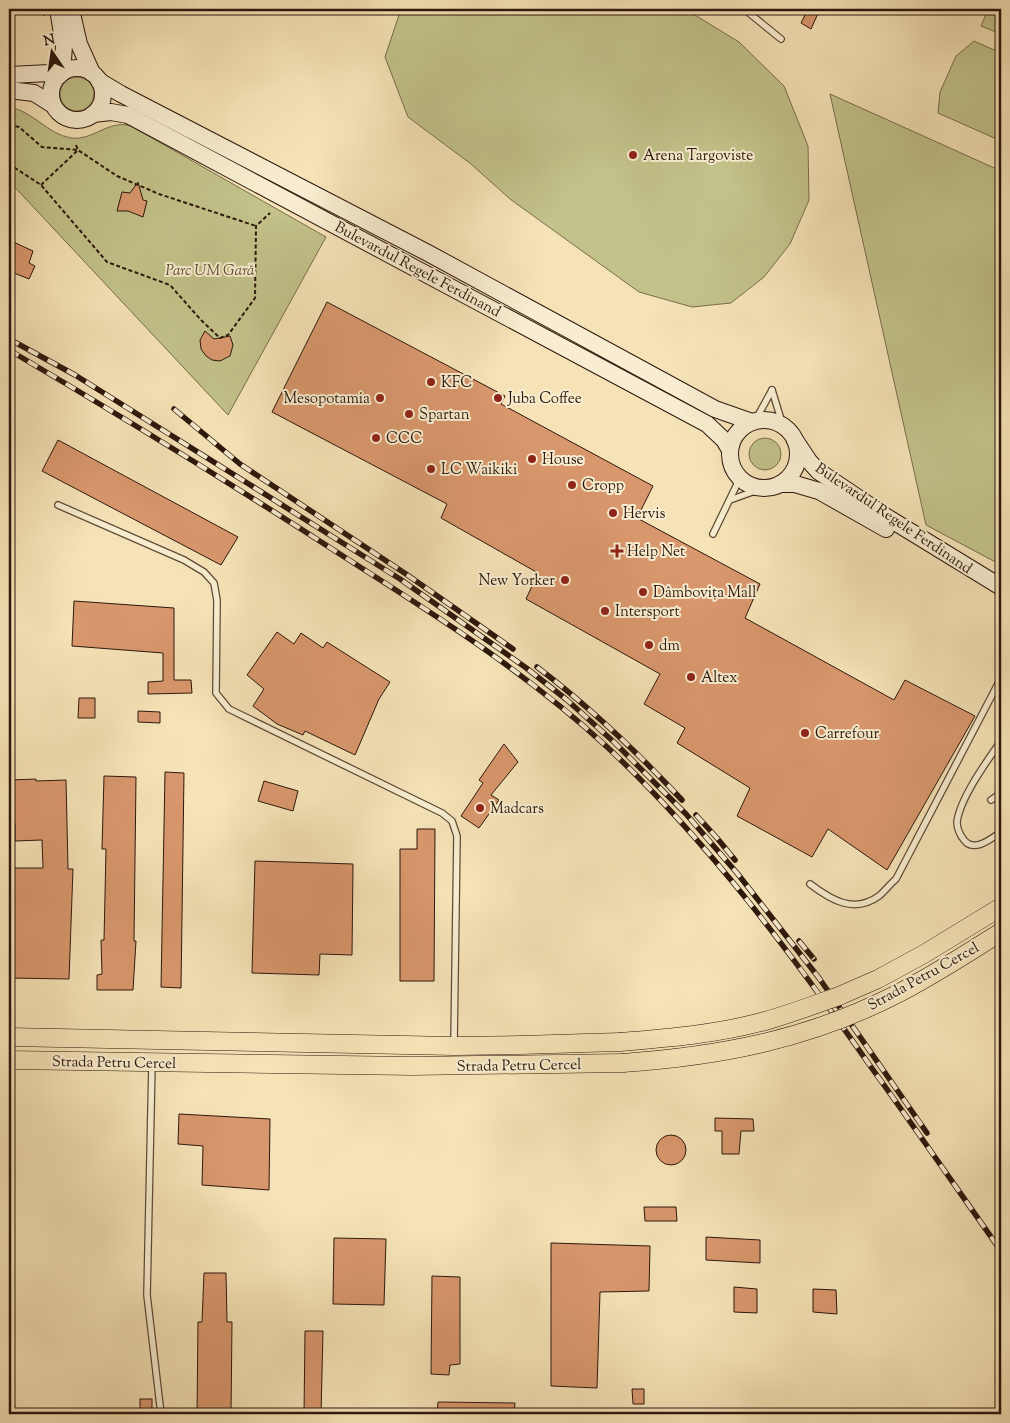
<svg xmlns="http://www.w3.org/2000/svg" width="1010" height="1423" font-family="'Sorts Mill Goudy',serif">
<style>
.green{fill:#c2c28a;stroke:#786c4b}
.building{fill:#d9976d;stroke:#2d170c}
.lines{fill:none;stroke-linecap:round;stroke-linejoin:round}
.lane-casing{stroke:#5f4a37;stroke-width:8}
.secondary-casing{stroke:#2d170c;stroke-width:18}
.primary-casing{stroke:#2d170c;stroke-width:19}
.path{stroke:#2d170c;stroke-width:2;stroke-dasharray:4 2.5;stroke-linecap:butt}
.lane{stroke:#f8edd0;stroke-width:5.5}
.secondary{stroke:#f8edd0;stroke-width:16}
.primary{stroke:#f5e3b7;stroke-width:18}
.rail-casing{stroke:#2d170c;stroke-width:5.5}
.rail{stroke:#f8edd0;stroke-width:4;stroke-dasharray:11;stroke-linecap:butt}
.primary-bridge-casing{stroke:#2d170c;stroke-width:19;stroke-linecap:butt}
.primary-bridge{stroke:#f5e3b7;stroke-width:18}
.poi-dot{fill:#8f2418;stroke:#f8edd0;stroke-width:2}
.labels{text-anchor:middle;stroke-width:4;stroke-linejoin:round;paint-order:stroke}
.poi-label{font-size:15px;fill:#2d170c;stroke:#f8edd0;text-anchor:start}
.street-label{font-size:15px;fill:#2d170c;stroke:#f8edd0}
.park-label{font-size:15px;font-style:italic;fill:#5a4a32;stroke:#f8edd0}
</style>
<rect width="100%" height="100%" fill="#f5e3b7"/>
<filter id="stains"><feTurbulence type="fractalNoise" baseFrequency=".004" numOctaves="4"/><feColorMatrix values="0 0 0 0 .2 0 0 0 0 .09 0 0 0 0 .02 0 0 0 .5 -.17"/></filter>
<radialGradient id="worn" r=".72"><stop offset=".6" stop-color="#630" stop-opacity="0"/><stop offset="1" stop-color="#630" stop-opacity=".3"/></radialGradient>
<g class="green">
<path d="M401,9H685L739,42L784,86L808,146L809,200L790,244L764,277L731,303L692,307L639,292L510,199L471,164L408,117L385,57Z"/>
<path d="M988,9H1001V34L981,26Z"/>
<path d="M974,41L1001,53V141L938,113L940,92L956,56Z"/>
<circle cx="77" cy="94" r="17"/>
<path d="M830,94L1001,171V565L926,525Z"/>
<path d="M9,107C33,111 47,134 71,138C93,141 109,119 131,126L326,237L228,415L9,181Z"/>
<circle cx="765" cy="454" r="16"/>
</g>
<g class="building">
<path d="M808,9H820L811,29L801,23Z"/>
<path d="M138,182L143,200L147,201L143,217L128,211H117L122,192L130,193Z"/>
<path d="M9,240L33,251L29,263L35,266L29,279L9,271Z"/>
<path d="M327,302L505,396L501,404L653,486L637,518L760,584L745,618L894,700L905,680L975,716L887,870L828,829L812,857L737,816L750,788L677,743L685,728L644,704L660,674L526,599L538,573L441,518L447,504L272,412Z"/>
<path d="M205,331L214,339L230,336L233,345L230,356L220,361L212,360L206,356L201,349L200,340Z"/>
<path d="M58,440L238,537L221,565L42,471Z"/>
<path d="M74,601L174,608V680H191L192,693L148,694V682L163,681V653L72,646Z"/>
<path d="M277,632L294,644L301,633L323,648L327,642L390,682L379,699L355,755L305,731L303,735L277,724L253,706L264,689L247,675Z"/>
<path d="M79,698H95V718H78Z"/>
<path d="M138,711L160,712V723L138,722Z"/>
<path d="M504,744L518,762L491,795L499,800L479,828L461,816L483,783L479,780Z"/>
<path d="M165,772L184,773L181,988L161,987Z"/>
<path d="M104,776L136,777L134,941H136L133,990H97V975L102,974L101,940H104L106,849H102Z"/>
<path d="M36,779V781L66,780L68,869H73L69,979L9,978V868H43L42,840L15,841V823H9V780Z"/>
<path d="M264,781L298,791L293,811L258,801Z"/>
<path d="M417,829H435L434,981H400V849H417Z"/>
<path d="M255,861L353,864L352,955L320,954L319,975L252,973Z"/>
<path d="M179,1114L270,1119L269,1190L202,1185L203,1146L178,1144Z"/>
<path d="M715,1118L753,1119L754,1131H741L739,1154H722V1131H715Z"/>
<circle cx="671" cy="1150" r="15"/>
<path d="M644,1207H676L677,1221H645Z"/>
<path d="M706,1237L760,1240V1263L706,1260Z"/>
<path d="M334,1238L386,1239L384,1305L333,1304Z"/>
<path d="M551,1243L650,1246L649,1291L600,1292L597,1388L551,1386Z"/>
<path d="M204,1273H226L227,1322H232L231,1414H197L198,1322H202Z"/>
<path d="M432,1276L460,1277V1364L450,1365L449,1375L431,1374Z"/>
<path d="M734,1287L757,1289V1313L734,1312Z"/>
<path d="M813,1289L836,1290L837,1314L813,1312Z"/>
<path d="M305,1331H323L321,1414H304Z"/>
<path d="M632,1389H644V1404H633Z"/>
<rect x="140" y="1399" width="12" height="14"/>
<path d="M438,1402L515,1403L514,1414H437Z"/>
</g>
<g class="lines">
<g class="lane-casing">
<g id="lane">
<path d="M744,9L781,39"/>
<path d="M772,390L783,426"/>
<path d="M755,421L772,390"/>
<path d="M730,500L763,488"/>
<path d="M58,505L184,560L204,572L214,583L217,600L216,693L229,709L442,813L452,821L457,836L454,1044"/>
<path d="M713,534L740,478"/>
<path d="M1001,741C987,761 960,798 957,822C957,828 960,835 964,840C974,853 991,839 1001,832"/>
<path d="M991,800L1001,793"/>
<path d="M810,884C831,900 854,914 879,896C885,891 890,884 896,879L1001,678"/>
<path d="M152,1064L147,1295L161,1414"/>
</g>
</g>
<g class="secondary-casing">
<g id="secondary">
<path d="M58,9L64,46L62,73"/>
<path d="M71,9L79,44L92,73"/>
<circle cx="77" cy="94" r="26"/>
<path d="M9,75L50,73L60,75"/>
<path d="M99,81L121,94L426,252L715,409L752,422"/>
<path d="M9,90L34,93L53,105"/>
<path d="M93,114L111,112L128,115L707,424L724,440L730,450"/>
<circle cx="764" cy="454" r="34"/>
<path d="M795,440L809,461L818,471L885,516L1001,587"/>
<path d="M780,484H795L819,491L886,529"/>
</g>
</g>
<g class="primary-casing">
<g id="primary">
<path d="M839,996L878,979L924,954L1001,907"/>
<path d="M9,1037L454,1046L520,1045L620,1042"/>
<path d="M9,1060L413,1066L623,1063"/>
</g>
</g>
<g class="path">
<path d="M42,9L44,16"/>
<path d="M9,125L19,127L42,147L78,150L75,143"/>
<path d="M9,164L41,185L107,262L170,285L201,320L220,338L228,335L255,298L256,226L270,213"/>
<path d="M41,185L78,150L117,176L159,194L256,226"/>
</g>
<use href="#lane" class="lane"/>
<use href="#secondary" class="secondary"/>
<use href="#primary" class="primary"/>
<g class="rail-casing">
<g id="rail">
<path d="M9,339L75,375L400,579L525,667L567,700L615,743L686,814L737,873L819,978L927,1133"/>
<path d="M9,350C123,417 235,486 346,558C437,616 527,673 606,746C708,841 791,953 871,1067C915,1128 958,1190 1001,1251"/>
<path d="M174,409L240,464L406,574L513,649"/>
<path d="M537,667C590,707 637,752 682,800"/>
<path d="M696,815L717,838L735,860"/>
<path d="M799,941L814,959"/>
</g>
</g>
<use href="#rail" class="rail"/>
<g class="primary-bridge-casing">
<g id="primary-bridge">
<path d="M620,1042C669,1038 718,1034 765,1021C790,1014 814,1005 839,996"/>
<path d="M623,1063C719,1056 806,1040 893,996C931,977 966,954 1001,932"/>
</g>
</g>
<use href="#primary-bridge" class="primary-bridge"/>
</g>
<g class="poi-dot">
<circle cx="633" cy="155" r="5"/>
<circle cx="431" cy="382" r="5"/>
<circle cx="380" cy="398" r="5"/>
<circle cx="498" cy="398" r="5"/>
<circle cx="409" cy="414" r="5"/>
<circle cx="376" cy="438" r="5"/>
<circle cx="532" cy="459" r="5"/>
<circle cx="431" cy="469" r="5"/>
<circle cx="572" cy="485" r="5"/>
<circle cx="613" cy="513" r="5"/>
<path d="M614.5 543.5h5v5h5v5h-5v5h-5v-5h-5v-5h5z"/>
<circle cx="565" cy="580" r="5"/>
<circle cx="643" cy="592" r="5"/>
<circle cx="605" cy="611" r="5"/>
<circle cx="649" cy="645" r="5"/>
<circle cx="691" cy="677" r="5"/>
<circle cx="805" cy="733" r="5"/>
<circle cx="480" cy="808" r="5"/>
</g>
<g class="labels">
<g class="poi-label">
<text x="643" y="160">Arena Targoviste</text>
<text x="441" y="387">KFC</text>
<text x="370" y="403" text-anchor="end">Mesopotamia</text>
<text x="508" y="403">Juba Coffee</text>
<text x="419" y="419">Spartan</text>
<text x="386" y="443">CCC</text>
<text x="542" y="464">House</text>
<text x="441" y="474">LC Waikiki</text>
<text x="582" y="490">Cropp</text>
<text x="623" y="518">Hervis</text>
<text x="627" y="556">Help Net</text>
<text x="555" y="585" text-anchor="end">New Yorker</text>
<text x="653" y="597">Dâmbovița Mall</text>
<text x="615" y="616">Intersport</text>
<text x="659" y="650">dm</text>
<text x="701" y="682">Altex</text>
<text x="815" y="738">Carrefour</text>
<text x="490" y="813">Madcars</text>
</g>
<g class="street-label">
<text transform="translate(418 269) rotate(28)" y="5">Bulevardul Regele Ferdinand</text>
<text transform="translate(894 518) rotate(34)" y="5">Bulevardul Regele Ferdinand</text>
<text transform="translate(923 976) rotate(-29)" y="5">Strada Petru Cercel</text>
<text transform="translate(114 1062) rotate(1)" y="5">Strada Petru Cercel</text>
<text transform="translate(519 1065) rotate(-1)" y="5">Strada Petru Cercel</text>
</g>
<g class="park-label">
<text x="210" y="275">Parc UM Gară</text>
</g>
</g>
<rect width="1010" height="1423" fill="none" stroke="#f5e3b7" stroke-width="30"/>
<rect x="10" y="10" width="990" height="1403" fill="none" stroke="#2d170c" stroke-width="2.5"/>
<rect x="15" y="15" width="980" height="1393" fill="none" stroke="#2d170c"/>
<g transform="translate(52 52) rotate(347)" stroke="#f8edd0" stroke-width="4" paint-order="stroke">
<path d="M0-4L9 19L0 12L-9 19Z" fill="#2d170c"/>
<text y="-8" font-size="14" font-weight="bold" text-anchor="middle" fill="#2d170c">N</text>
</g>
<rect width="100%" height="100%" filter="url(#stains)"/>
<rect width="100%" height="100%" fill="url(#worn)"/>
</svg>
